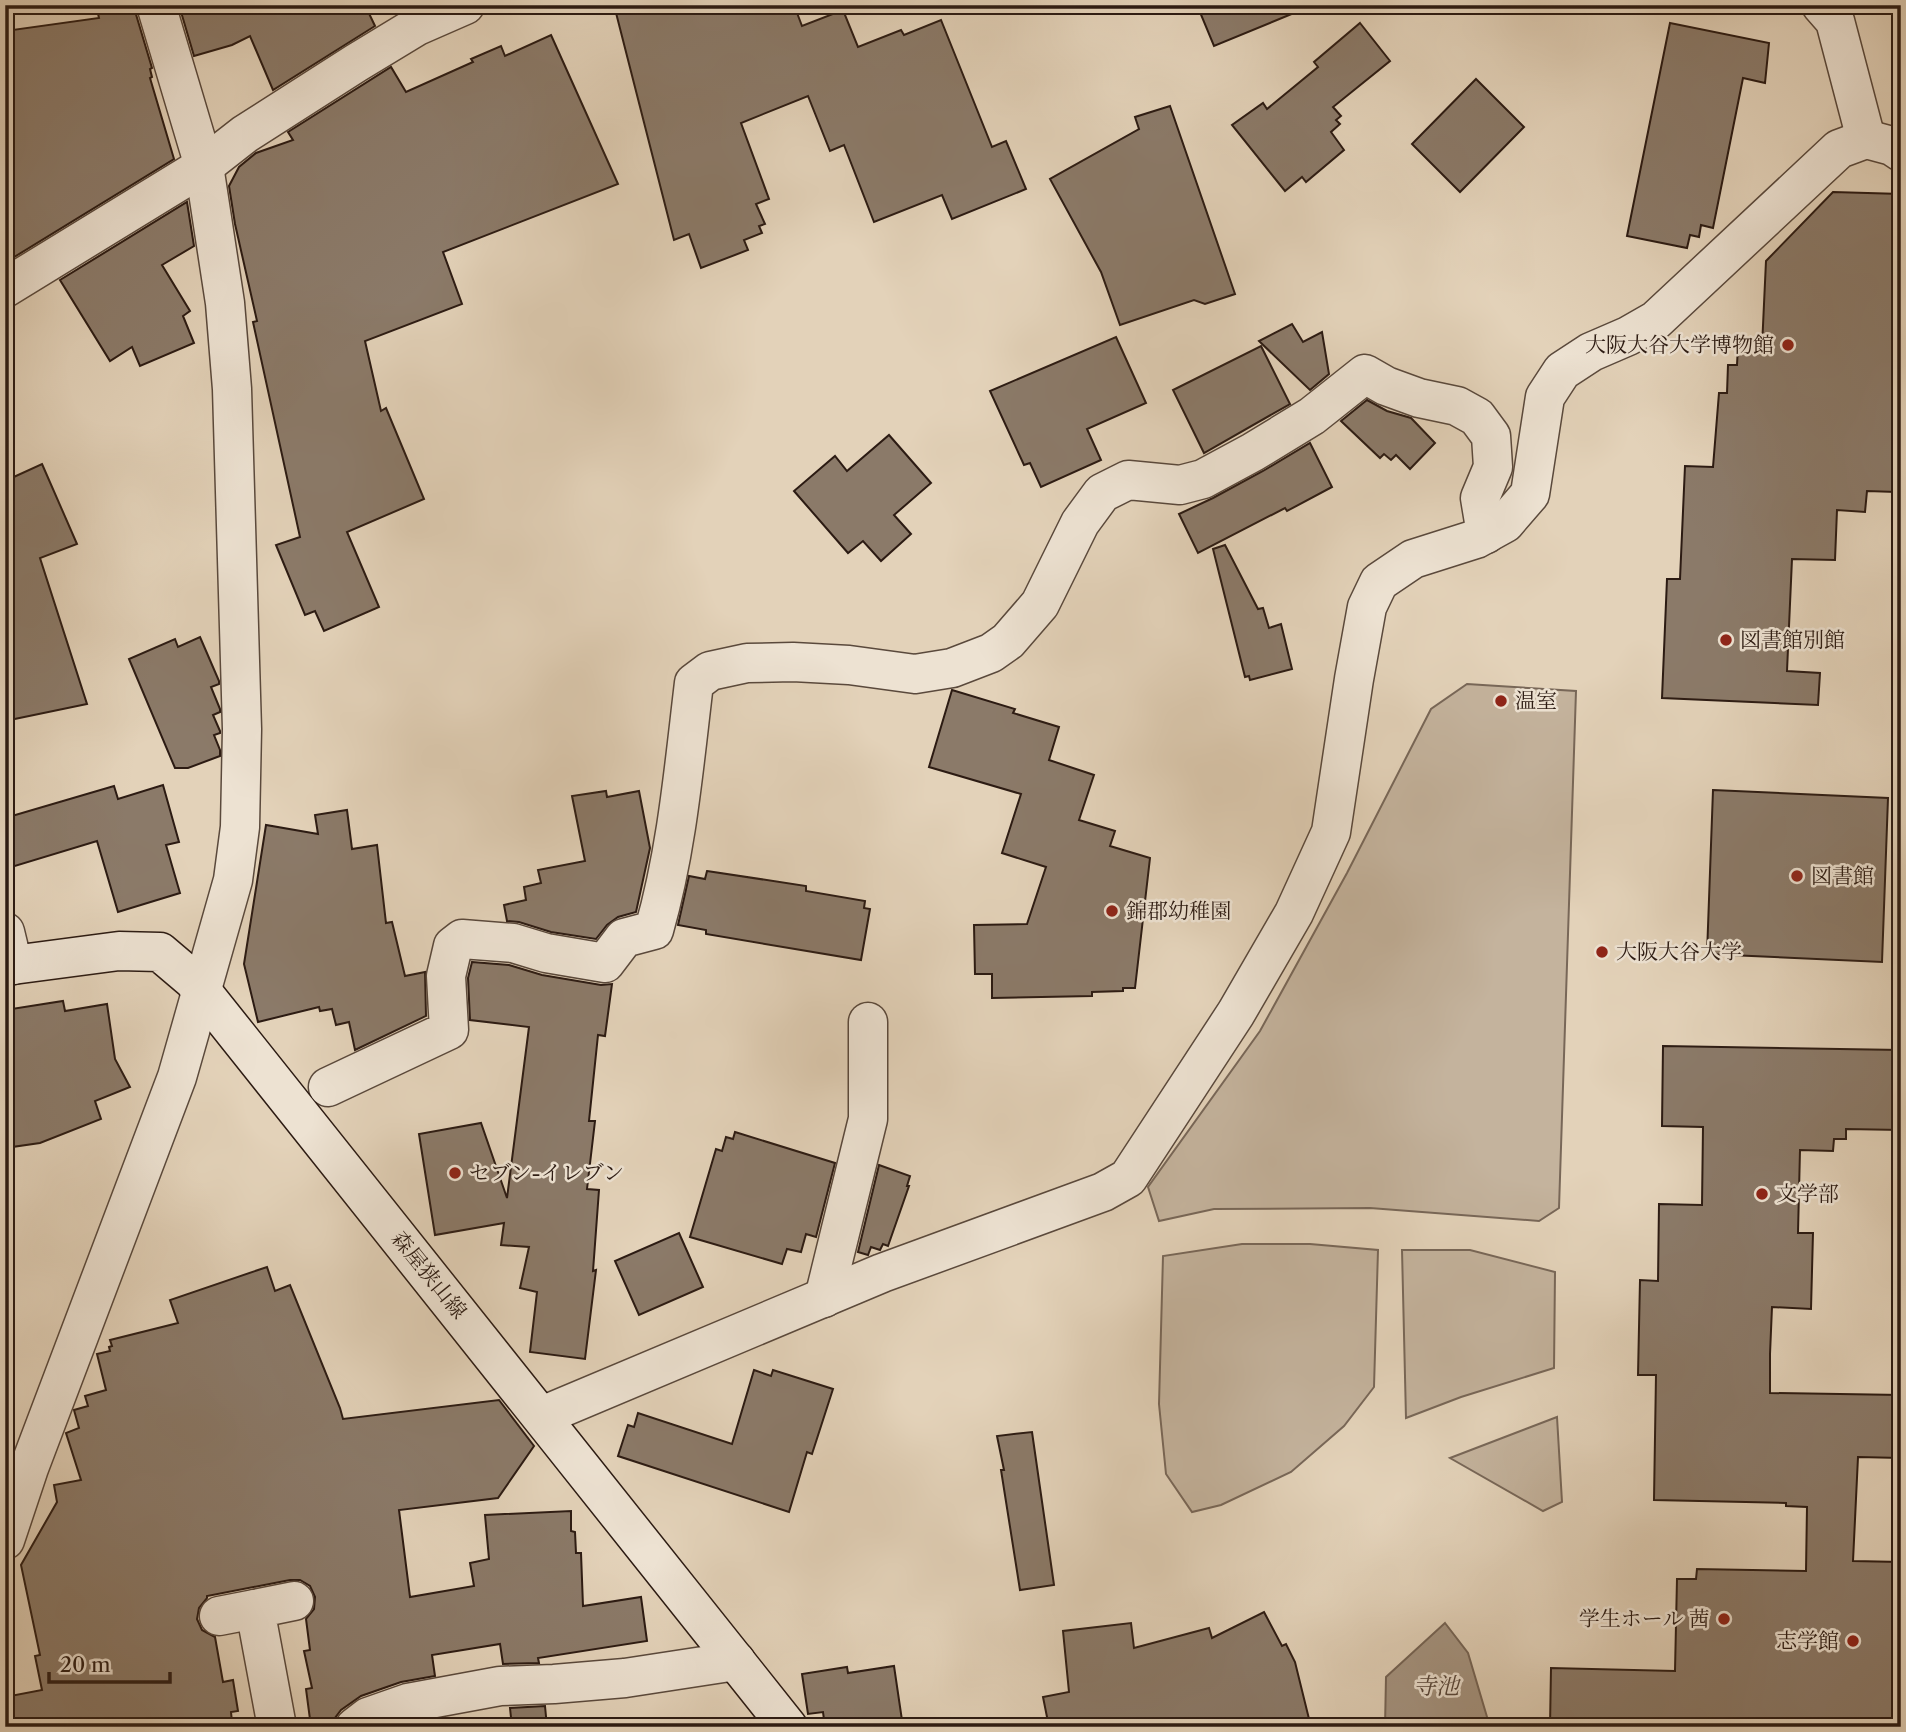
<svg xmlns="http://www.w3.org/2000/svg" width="1906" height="1732" font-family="'Libre Caslon Text','Noto Serif JP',serif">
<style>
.green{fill:#c4b39d;stroke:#786758;stroke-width:2}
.water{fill:#a59481;stroke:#756455;stroke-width:2}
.building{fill:#8b7a69;stroke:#2c1b13;stroke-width:2}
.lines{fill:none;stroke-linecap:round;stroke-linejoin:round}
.minor-casing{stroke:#5a493c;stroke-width:41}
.tertiary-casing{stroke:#5a493c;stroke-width:41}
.secondary-casing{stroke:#2c1b13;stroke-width:41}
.minor{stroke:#ede2d2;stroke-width:38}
.tertiary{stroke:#ede2d2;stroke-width:38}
.secondary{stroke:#ede2d2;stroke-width:38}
.poi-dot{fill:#8f2418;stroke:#ede2d2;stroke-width:2.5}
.labels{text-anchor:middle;stroke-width:5;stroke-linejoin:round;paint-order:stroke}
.poi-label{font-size:21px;fill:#2c1b13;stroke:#ede2d2;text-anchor:start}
.street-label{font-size:21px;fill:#2c1b13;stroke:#ede2d2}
.water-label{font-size:23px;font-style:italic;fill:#56453a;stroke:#ede2d2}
</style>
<rect width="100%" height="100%" fill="#e3d2b9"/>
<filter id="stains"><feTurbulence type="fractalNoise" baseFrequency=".00286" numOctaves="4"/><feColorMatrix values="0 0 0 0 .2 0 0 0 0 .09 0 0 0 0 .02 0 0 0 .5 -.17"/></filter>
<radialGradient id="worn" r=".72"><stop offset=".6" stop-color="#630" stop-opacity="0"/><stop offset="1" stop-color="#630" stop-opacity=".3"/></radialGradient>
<g class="green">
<path d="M1467,684L1576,691L1559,1208L1539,1221L1370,1208L1214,1209L1159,1221L1148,1187L1260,1031L1347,873L1431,709Z"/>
<path d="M1242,1244H1310L1378,1250L1374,1387L1344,1426L1291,1472L1221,1505L1192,1512L1166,1474L1159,1404L1163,1256Z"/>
<path d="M1402,1250H1470L1555,1272L1554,1368L1461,1397L1406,1418Z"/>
<path d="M1557,1417L1562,1502L1543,1511L1450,1458Z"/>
</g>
<path class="water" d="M1445,1623L1468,1653L1490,1727H1385L1386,1677Z"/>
<g class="building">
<path d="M96,5H135V11L152,68L150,69L152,77L150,78L174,159L11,259L5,250V31L99,18Z"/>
<path d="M179,5H365L375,26L273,90L250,36L232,45L194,56Z"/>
<path d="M614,5H794L802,26L843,10L858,47L901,30L904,35L941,20L992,147L1006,141L1026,189L952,219L942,195L874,222L844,145L830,151L808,96L741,123L769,199L756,204L765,224L759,226L762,233L744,240L748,250L701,268L689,234L674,240Z"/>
<path d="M1197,5H1311V6L1214,46Z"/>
<path d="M1360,23L1390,61L1333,107L1341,116L1336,120L1340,124L1331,132L1344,150L1306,182L1302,177L1285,191L1232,125L1263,103L1267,109L1318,67L1314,62Z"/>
<path d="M1670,23L1769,43L1765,83L1743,78L1713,228L1701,225L1699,237L1690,235L1687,248L1627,236Z"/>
<path d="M551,35L618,184L443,252L462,304L365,341L381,411L386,408L424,499L347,532L379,607L324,631L315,611L305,615L276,545L300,537L253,322L257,321L235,224L229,186L239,167L256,153L293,140L288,132L391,67L406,92L473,62L471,59L501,46L505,56Z"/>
<path d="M1476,79L1524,127L1460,192L1412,144Z"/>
<path d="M1170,106L1235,294L1205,304L1194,300L1120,325L1101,272L1050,179L1139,129L1135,117Z"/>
<path d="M1833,192L1901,194V378L1896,492L1867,491L1865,512L1837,510L1835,560L1792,559L1787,671L1820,673L1818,705L1662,698L1667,579H1680L1685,466L1713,467L1719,393H1727L1728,365H1737L1738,346L1762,347L1766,261Z"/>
<path d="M187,202L194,246L162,265L190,311L183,316L194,343L140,366L132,347L110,361L60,280Z"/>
<path d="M1292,324L1303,342L1322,332L1329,374L1310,390L1259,341Z"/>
<path d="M1116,337L1146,403L1087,429L1101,460L1041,487L1030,463L1024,465L990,391Z"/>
<path d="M1261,346L1290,404L1204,453L1173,390Z"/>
<path d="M1367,400L1387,411L1411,418L1435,443L1410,469L1396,455L1391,460L1384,454L1380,458L1341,421Z"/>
<path d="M889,435L931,483L894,515L911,534L881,561L863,541L848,553L794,491L835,456L847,471Z"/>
<path d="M1310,443L1332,487L1287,511L1285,508L1198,553L1179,514L1213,498L1263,471Z"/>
<path d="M42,464L77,544L40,558L87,704L5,721V481Z"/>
<path d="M1225,545L1258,609L1263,608L1269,628L1281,624L1292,669L1250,680L1249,676L1245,677L1213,549Z"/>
<path d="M200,637L219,681V684L211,687L220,709V712L213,715L220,731V733L214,735L220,750V756L188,768H175L129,659L175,639L178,647Z"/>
<path d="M952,690L1015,709L1013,713L1059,727L1049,760L1094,775L1079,820L1115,831L1110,846L1150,858L1135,988H1123V991L1092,992V996L992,998V974H975L974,925L1027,924L1046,867L1002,853L1021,794L929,767Z"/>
<path d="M163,785L179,842L166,845L180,893L118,912L97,841L5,869V818L114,786L118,799Z"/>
<path d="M1713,790L1888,798L1882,962L1707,954Z"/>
<path d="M606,791L607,797L639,791L650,848L636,912L618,917L607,925L596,939L551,932L519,922L507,921L504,905L526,900L524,887L541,883L538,870L585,861L572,796Z"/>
<path d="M347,810L352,849L377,845L386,923L392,922L405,976L425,972L426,1016L355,1050L349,1022L336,1025L332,1009L320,1011L319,1007L258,1022L244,964L266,825L318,834L315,815Z"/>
<path d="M707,871L806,886V891L865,901L864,908L870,909L861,960L706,934V930L678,925L689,876L705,879Z"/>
<path d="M472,962L509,965L542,975L601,985L612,984L605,1036L598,1035L589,1121H595L587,1189L599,1190L593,1271L596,1270L585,1359L530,1352L537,1292L520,1288L529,1247L501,1245L504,1223L435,1235L419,1134L481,1123L507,1198L529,1027L470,1020L468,978Z"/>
<path d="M63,1001L65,1011L107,1004L115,1059L130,1087L95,1101L101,1119L40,1143L5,1148V1010Z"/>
<path d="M1663,1046L1901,1050V1130L1846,1129V1139H1834L1833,1151L1800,1150L1798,1233H1813L1811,1309L1772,1307L1770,1354V1393L1901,1395V1458L1858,1457L1853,1561L1901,1562V1722L1808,1720V1727H1550L1551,1668L1675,1671L1677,1579H1696L1697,1569L1806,1571L1807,1507L1786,1506V1503L1654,1500L1656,1375H1638L1640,1280L1658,1281L1659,1204L1702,1205L1703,1127L1662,1126Z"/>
<path d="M735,1132L835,1163L816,1237L806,1234L801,1252L787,1249L782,1264L690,1237L716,1149L722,1151L726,1137L733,1139Z"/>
<path d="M879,1165L910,1176L907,1186H909L888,1246L883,1244L880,1250L871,1247L868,1255L858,1252Z"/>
<path d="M679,1233L703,1287L639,1315L615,1261Z"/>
<path d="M267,1267L275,1291L290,1285L340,1408L343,1419L499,1400L534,1446L498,1498L399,1510L410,1597L474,1586L470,1563L489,1559L485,1515L571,1511V1531L575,1532L576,1553H581L583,1606L641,1597L647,1641L538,1658L539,1663L503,1664L500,1644L432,1655L435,1676L401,1682L361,1696L341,1710L335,1718L334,1724L311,1727L306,1689L312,1688L304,1651L310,1650L306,1619L314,1609L315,1597L310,1586L300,1580H290L207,1596V1598L199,1608L197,1619L202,1630L215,1637L223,1682L233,1680L238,1711L231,1712L232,1722L229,1723L230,1727H5V1697L42,1690L35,1656L40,1655L21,1565L57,1502L54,1485L81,1480L66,1433L79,1428L74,1410L88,1406L85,1396L106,1390L97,1354L110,1351L109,1347L112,1346L110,1340L178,1323L170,1300Z"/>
<path d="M754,1370L771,1376L773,1370L833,1389L812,1454L807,1452L789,1512L618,1456L628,1425L634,1427L638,1413L732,1444Z"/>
<path d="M1032,1432L1054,1585L1020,1590L1001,1470H1004L997,1436Z"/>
<path d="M1264,1612L1282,1646L1286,1644L1295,1662L1311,1727H1049L1043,1697L1069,1692L1063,1631L1131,1623L1134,1648L1209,1628L1212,1638Z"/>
<path d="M894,1666L903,1727H825L823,1712L808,1714L802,1674L847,1667L848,1673Z"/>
<path d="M545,1706L547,1727H512L510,1708Z"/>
</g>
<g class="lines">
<g class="minor-casing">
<g id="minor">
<path d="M156,5L204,166"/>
<path d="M1821,5L1835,21L1866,139"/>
<path d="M5,288L204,166L245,134L356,63L417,26L465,5"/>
<path d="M5,932L13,965"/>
<path d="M328,1087L449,1030L446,976L453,946L462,939L513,943L546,953L605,963L624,938L654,930C677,850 684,766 694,683L710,671L747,663L793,662L849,665L915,674L952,668L991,653L1008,641L1040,604L1080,523L1102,493L1128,480L1180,485L1203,479L1253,452L1312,416L1365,374L1386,386L1419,398L1457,406L1477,417L1491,436L1493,467L1480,498L1486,534"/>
<path d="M824,1298L868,1119V1022"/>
<path d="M219,1616L255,1609"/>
<path d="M277,1727L255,1609L294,1601"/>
<path d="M355,1727L368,1717L408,1703L500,1686L554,1684L625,1678L736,1661"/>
</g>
</g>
<g class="tertiary-casing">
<g id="tertiary">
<path d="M542,1416L882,1273L1103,1192L1128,1178L1236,1013L1294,913L1331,832L1354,679L1367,607L1379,582L1413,559L1476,539L1505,523L1530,494L1545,397L1562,371L1591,352L1628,336L1656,320L1839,149L1866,139L1892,146L1901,152"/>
<path d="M5,1540L29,1468L177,1077L233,880L240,827L242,729L232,389L225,303L204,166"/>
</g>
</g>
<g class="secondary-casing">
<path id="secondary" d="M5,966L119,951L160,952L193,980L788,1727"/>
</g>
<use href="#minor" class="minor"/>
<use href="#tertiary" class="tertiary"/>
<use href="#secondary" class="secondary"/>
</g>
<g class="poi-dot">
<circle cx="1788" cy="345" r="7"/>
<circle cx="1726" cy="640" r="7"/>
<circle cx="1501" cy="701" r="7"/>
<circle cx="1797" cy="876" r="7"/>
<circle cx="1112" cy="911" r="7"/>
<circle cx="1602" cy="952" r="7"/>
<circle cx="455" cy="1173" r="7"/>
<circle cx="1762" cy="1194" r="7"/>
<circle cx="1724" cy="1619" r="7"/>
<circle cx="1853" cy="1641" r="7"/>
</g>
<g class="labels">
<g class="poi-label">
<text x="1774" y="352" text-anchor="end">大阪大谷大学博物館</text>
<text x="1740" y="647">図書館別館</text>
<text x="1515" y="708">温室</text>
<text x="1811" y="883">図書館</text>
<text x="1126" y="918">錦郡幼稚園</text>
<text x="1616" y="959">大阪大谷大学</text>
<text x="469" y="1180">セブン-イレブン</text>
<text x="1776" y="1201">文学部</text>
<text x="1710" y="1626" text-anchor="end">学生ホール 茜</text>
<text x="1839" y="1648" text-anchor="end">志学館</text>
</g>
<g class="street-label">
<text transform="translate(429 1275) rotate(51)" y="7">森屋狭山線</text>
</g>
<g class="water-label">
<text x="1436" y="1694">寺池</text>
</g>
</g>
<rect width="1906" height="1732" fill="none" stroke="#e3d2b9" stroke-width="28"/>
<rect x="7" y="7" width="1892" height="1718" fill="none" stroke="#2c1b13" stroke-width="3.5"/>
<rect x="14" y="14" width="1878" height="1704" fill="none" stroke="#2c1b13" stroke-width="2"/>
<path d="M49 1672v10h121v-10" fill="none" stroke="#2c1b13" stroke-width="3.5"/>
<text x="60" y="1672" font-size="21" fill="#2c1b13" stroke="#ede2d2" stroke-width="5" paint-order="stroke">20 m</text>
<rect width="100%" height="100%" filter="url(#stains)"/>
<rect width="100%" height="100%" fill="url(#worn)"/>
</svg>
